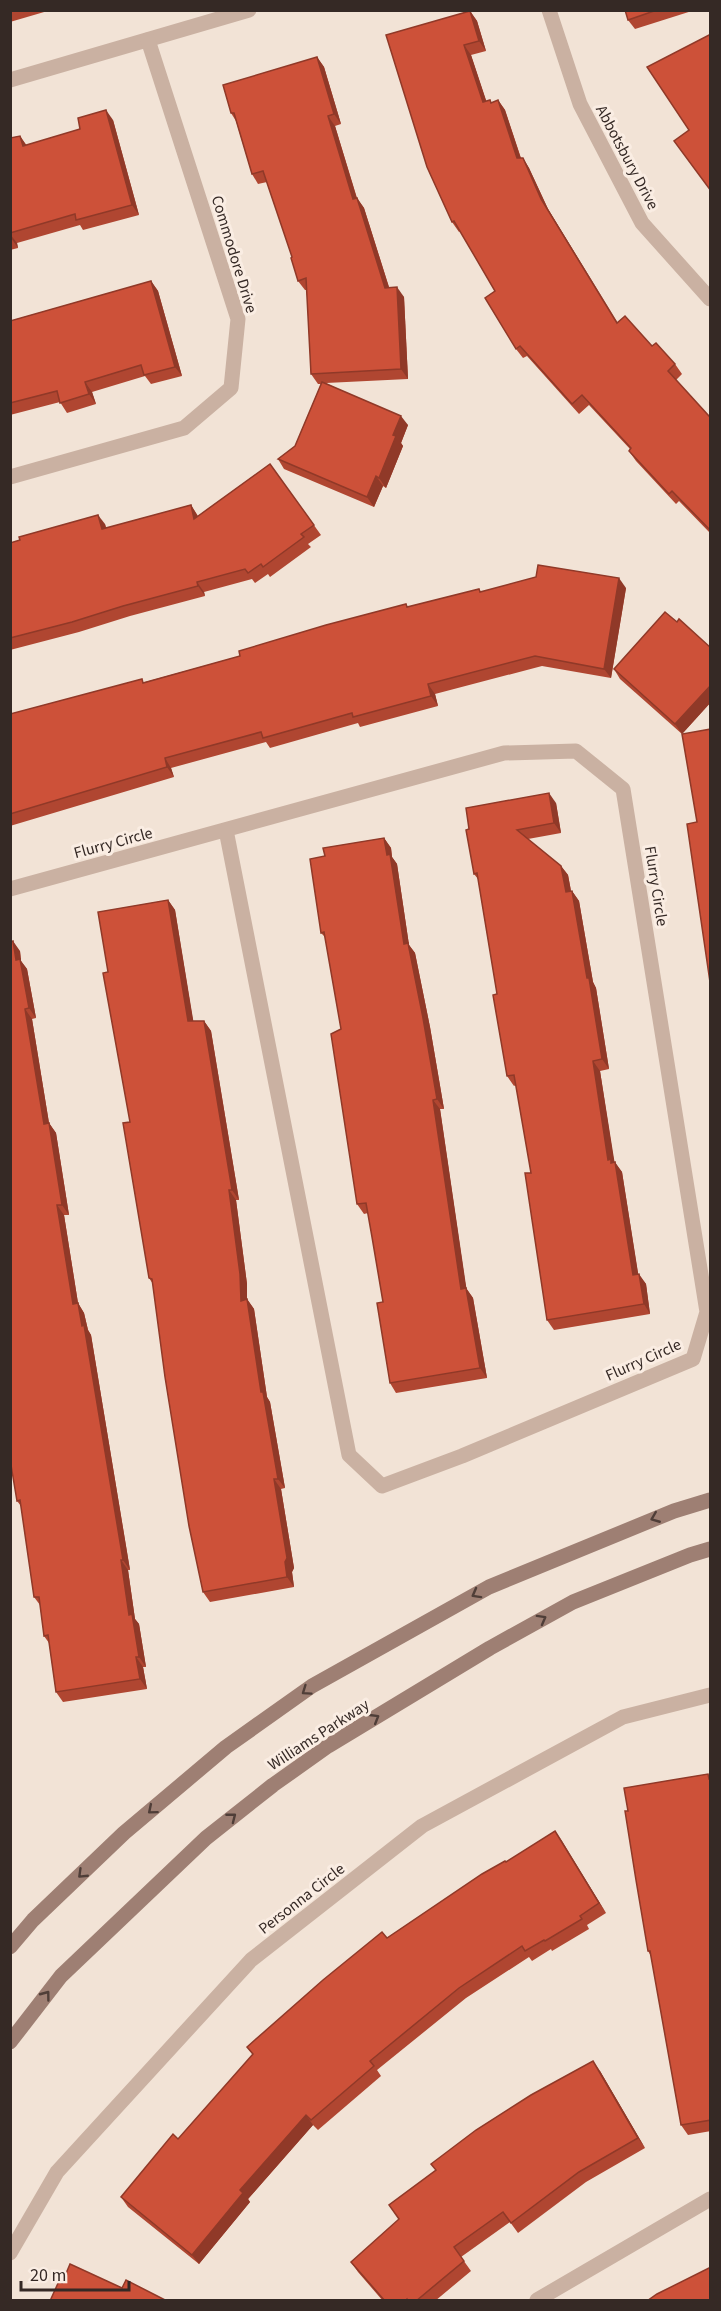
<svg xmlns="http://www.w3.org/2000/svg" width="721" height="2311" font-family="'Source Sans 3',sans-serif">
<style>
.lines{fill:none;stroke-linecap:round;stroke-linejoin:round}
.street{stroke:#cab1a2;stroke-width:15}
.secondary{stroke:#9e7f73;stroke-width:15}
.wall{fill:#b04631}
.shaded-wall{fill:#903928}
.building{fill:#cd5139;stroke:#903928;stroke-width:1.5}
.oneway{stroke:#4f3e38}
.labels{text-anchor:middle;stroke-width:6;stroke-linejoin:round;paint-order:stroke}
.street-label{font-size:16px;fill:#352925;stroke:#faede3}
</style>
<rect width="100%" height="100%" fill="#f2e3d6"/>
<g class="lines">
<g class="street">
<path d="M549,10L580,104L642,223L710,299"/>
<path d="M10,80L249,10"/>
<path d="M10,477L184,428L231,388L238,319L148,40"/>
<path d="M10,889L504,753L576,751L623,789L707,1312L693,1359L462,1456L382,1486L349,1455L226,830"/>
<path d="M10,2253L57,2172L251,1960L422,1826L623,1717L710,1695"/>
<path d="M537,2300L710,2199"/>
</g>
<g class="secondary">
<path d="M10,1947L33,1920L124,1833L226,1747L312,1686L489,1587L674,1511L710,1500"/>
<path d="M10,2042L61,1976L206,1838L273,1785L328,1746L490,1648L573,1602L690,1555L710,1549"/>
</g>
</g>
<g class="wall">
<path d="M10,10H51L10,22Z"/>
<path d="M625,10H695L635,29L628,20Z"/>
<path d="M470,11L477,21L486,51L471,55L486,101L492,103L498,100L505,110L521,158H523L529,168L548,209L617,322L652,346L675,364L682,374L676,380L709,416L711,415V534L679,501L676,504L636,461L629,451L630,449L589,405L579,414L527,356L523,358L516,349L495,291L460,231L459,232L452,222L427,167Z"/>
<path d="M317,57L324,67L341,124L335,126L357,198L364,208L389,287L404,297L408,379L326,383L408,425L401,443L403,446L386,488L383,486L374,507L284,469L278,459L295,446L321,384H318L311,374L307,290H305L298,281L292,257L267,182L258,184L252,174L236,121L231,113Z"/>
<path d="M113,120L139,215L83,230L80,225L17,243L18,248L10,250V138L20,136L26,145Z"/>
<path d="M151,281L158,291L182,376L151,384L145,376L92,392L96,404L67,413L60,402L10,415V321Z"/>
<path d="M270,464L321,535L308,544L311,547L270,577L268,574L255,583L252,579L204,592L205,596L130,616L79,632L10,650V543L105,524L106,528L191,505L198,516Z"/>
<path d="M626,588L611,678L542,666L435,694L438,706L360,727L358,723L270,748L266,742L171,768L174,777L10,826V714L145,682L240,656L408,607L479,589L481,592Z"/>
<path d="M677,622L711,648V702L682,734L620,679L614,669Z"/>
<path d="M556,803L561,833L528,839L561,866L568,875L571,891H572L579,901L593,982L596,988L609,1069L600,1071L614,1162L622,1172L638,1274L646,1284L650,1314L554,1330L547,1320L531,1173L516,1085L514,1086L507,1076L497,994L478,879L474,874L469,829Z"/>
<path d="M384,838L391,848L392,857L397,864L409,945L415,953L430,1027L444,1109H440L466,1288L473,1298L487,1378L396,1393L390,1383L383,1302L368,1213L364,1214L357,1204L341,1029L325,937L321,933L325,856Z"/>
<path d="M168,900L175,910L193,1021H204L211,1031L239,1200H236L247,1284V1299L254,1309L267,1397L270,1402L285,1488L281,1489L294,1568L292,1572L294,1587L210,1602L203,1592L153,1284L149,1278L130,1122L108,972Z"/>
<path d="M20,951L21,961L27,969L36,1018L32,1019L49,1123L56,1133L69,1215H64L78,1303L84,1313L88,1330L91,1335L130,1570H128L135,1619L139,1624L146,1667H143L147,1689L63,1702L56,1692L49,1643L44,1636L40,1605L34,1597L21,1506L17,1501Z"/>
<path d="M708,1774L711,1778V2131L688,2135L681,2125L651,1956L648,1951L628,1811Z"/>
<path d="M555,1831L606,1913L587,1925L589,1929L552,1951L551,1949L532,1961L529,1957L466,1998L377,2070L381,2076L318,2130L313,2125L248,2199L250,2202L199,2264L128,2207L121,2197L178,2139L253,2055L247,2047L387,1938Z"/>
<path d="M600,2071L645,2148L586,2182L518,2233L510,2222L461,2257L471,2271L435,2301H383L358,2272L351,2262Z"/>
</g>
<g class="shaded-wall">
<path d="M470,11L477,21L486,51L479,41Z"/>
<path d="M464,45L471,55L490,112L483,102Z"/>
<path d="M317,57L324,67L341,124L334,114Z"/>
<path d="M498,100L505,110L524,168L517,158Z"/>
<path d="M106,110L113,120L139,215L132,205Z"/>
<path d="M328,116L335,126L360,209L353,199Z"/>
<path d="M20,136L27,146H23Z"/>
<path d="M523,158L529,168L548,209L624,333L541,199Z"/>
<path d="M357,198L364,208L392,297L385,288Z"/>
<path d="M10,234L17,243L18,248L11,238Z"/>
<path d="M151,281L158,291L182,376L175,367Z"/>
<path d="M397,287L404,297L408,379L401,369Z"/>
<path d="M85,382L92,392L96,404L89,394Z"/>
<path d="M401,416L408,425L401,443L403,446L386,488L379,478L393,435Z"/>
<path d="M376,476L383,486L374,507L367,497Z"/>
<path d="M191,505L197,515L201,529L194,519Z"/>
<path d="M98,515L105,524L109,539L102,529Z"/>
<path d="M619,578L626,588L611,678L604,669Z"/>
<path d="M197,582L204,592L205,596L198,586Z"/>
<path d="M428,684L435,694L438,706L431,696Z"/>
<path d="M711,685V702L682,734L675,724Z"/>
<path d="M165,758L171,768L174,777L167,767Z"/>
<path d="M549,793L556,803L561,833L554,823Z"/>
<path d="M384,838L391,848L392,857L397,864L409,945L415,953L430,1027L444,1109L437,1099L404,944Z"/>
<path d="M561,866L568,875L573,902L566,892Z"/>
<path d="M572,891L579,901L593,982L596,988L609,1069L602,1059L587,978Z"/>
<path d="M168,900L175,910L195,1031L188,1021Z"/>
<path d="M13,941L20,951L21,961L27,969L36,1018L29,1008L16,960Z"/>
<path d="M25,1009L32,1019L49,1123L56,1133L69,1215L62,1205L44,1124Z"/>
<path d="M204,1021L211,1031L239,1200L232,1190Z"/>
<path d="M593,1061L600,1071L615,1165V1162L622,1172L640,1285L633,1275L608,1160Z"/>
<path d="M433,1100L440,1109L468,1299L461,1289Z"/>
<path d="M229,1190L236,1200L247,1284V1299L254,1309L267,1397L270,1402L285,1488L278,1479L261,1392L241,1301Z"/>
<path d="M57,1205L64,1215L78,1303L84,1313L88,1330L91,1335L130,1570L123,1560L82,1326L73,1304Z"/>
<path d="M639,1274L646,1284L650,1314L644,1304Z"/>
<path d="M466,1288L473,1298L487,1378L480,1368Z"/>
<path d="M274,1479L281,1489L294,1568L292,1572L294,1587L287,1577Z"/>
<path d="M121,1560L128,1570L135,1619L139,1624L146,1667L139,1657L129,1615Z"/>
<path d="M136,1657L143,1667L147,1689L140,1679Z"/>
<path d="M555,1831L562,1841L606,1913L599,1903Z"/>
<path d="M593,2061L600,2071L645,2148L638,2138Z"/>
<path d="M306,2115L313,2125L248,2199L250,2202L199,2264L192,2255L240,2190Z"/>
</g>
<g class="building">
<path d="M625,10H657L628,20Z"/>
<path d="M470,11L479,41L464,45L483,102L490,100L491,103L498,100L517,158H523L541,199L617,323L625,316L652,346L656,343L675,364L668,371L709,416L711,415V531L672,491L669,494L629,451L631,448L582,395L572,404L520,346L516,349L485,298L495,291L454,221L452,222L427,167L386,35Z"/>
<path d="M711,34V191L674,141L689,130L647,67Z"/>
<path d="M317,57L334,114L328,116L353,199L357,198L385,288L397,287L401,369L311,374L306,278L298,281L291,258L292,257L263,171L252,174L234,113H231L223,85Z"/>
<path d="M106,110L132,205L76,220L75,214L10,233V138L20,136L23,146L80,129L78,118Z"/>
<path d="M151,281L175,367L144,375L141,365L85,382L89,394L60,403L57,391L10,403V321Z"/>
<path d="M322,382L401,416L393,435L396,436L379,478L376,476L367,497L278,459L295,446Z"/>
<path d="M270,464L314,525L301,534L304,537L263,567L261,564L248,573L245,569L197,582L198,586L123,606L72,622L10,638V543L20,540L19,537L98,515L102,529L191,505L194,519Z"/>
<path d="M538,565L619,578L604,669L535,656L428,684L431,696L353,717L352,713L263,738L261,732L165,758L167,767L10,814V714L142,679L143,683L240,656L239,651L326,625L406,604L407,607L479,589L480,592L536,577Z"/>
<path d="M665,612L677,622L679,619L711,648V685L675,724L614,669Z"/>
<path d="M711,729V989L687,824L697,822L682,734Z"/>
<path d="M549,793L554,823L517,830L561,866L566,892L572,891L587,978H589L602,1059L593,1061L608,1160L611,1159V1163L615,1162L633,1275L639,1274L644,1304L547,1320L525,1173H531L514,1075L507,1076L493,995L497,994L477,873L474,874L466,830L469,829L466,808Z"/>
<path d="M384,838L387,855L390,854L404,944L408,943L423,1018L437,1099L433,1100L461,1289L466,1288L480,1368L390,1383L377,1303L383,1302L372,1237L366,1203L357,1204L331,1034L341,1029L324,932L321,933L310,859L325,856L323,848Z"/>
<path d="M168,900L188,1021H204L232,1190H229L240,1274L241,1301L247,1299L261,1392H263L278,1479H274L287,1558L285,1562L287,1577L203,1592L189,1526L165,1377L152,1279L149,1278L123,1123L130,1122L103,973L108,972L98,912Z"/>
<path d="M13,941L16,960L20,959L29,1008L25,1009L44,1124L49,1123L62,1205H57L73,1304L78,1303L82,1326L84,1325L123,1560H121L129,1615L132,1614L139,1657H136L140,1679L56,1692L48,1635L44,1636L39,1597H34L20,1500L17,1501L10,1459V942Z"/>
<path d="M708,1774L709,1779L711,1778V2120L681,2125L650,1951H648L636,1880L625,1811H628L624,1788Z"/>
<path d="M555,1831L599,1903L580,1916L582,1919L545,1941L544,1940L525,1951L522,1946L459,1988L370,2061L374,2066L311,2120L306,2115L240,2190L243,2193L192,2255L121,2197L173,2134L178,2139L253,2054L247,2047L323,1980L382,1932L387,1938L482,1874L505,1861L506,1862Z"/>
<path d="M593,2061L638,2138L579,2172L511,2223L503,2212L454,2247L464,2261L416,2301H408L407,2299L405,2301H385L351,2262L399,2219L389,2205L436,2170L431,2164L476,2130L531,2095Z"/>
<path d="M70,2264L122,2288L126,2280L167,2301H50L59,2281L62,2283Z"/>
<path d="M711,2267V2301H647L657,2294Z"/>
</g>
<defs><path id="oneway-chevron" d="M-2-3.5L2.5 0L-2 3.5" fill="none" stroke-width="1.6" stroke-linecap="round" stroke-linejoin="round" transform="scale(1.5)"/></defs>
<g class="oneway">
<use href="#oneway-chevron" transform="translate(655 1518) rotate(158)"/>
<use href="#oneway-chevron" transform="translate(476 1594) rotate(151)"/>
<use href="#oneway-chevron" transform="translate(542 1619) rotate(-29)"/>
<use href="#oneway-chevron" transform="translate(306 1691) rotate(145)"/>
<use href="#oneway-chevron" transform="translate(375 1718) rotate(-31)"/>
<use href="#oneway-chevron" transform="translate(152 1810) rotate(140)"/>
<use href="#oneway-chevron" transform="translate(232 1817) rotate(-38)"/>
<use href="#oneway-chevron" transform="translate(82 1874) rotate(136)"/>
<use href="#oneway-chevron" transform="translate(46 1995) rotate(-53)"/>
</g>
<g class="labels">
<g class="street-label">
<text transform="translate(628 157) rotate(62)" y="6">Abbotsbury Drive</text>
<text transform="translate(235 254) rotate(73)" y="6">Commodore Drive</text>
<text transform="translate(113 842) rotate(-15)" y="6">Flurry Circle</text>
<text transform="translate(657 886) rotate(81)" y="6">Flurry Circle</text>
<text transform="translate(643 1359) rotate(-24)" y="6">Flurry Circle</text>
<text transform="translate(318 1734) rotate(-33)" y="6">Williams Parkway</text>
<text transform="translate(301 1898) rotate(-38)" y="6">Personna Circle</text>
</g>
</g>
<rect width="721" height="2311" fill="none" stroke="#352925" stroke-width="24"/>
<path d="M21 2281v9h108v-9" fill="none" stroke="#352925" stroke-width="3"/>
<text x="30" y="2281" font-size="18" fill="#352925" stroke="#faede3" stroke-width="4.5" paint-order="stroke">20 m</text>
</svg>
